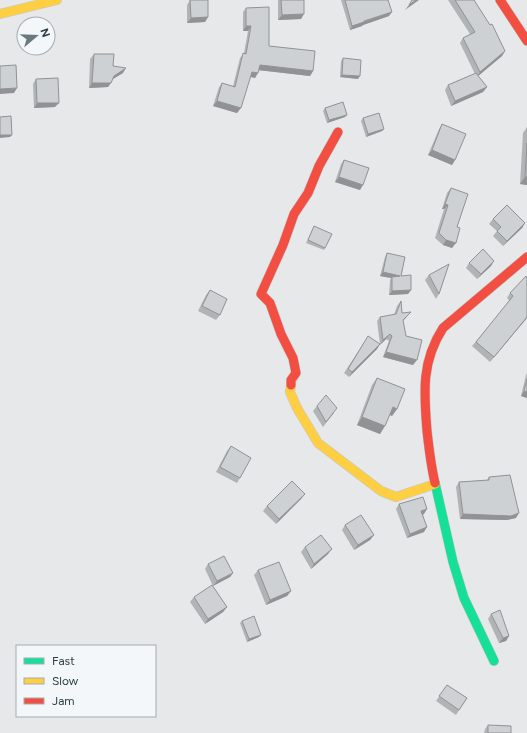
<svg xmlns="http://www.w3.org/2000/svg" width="527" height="733" font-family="Figtree,sans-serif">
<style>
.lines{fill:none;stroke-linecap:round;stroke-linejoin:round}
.fast-casing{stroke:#c4c6c8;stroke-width:10}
.slow-casing{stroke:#c4c6c8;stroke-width:10}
.jam-casing{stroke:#c4c6c8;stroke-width:10}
.fast{stroke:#16e098;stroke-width:9}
.slow{stroke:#ffcf43;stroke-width:9}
.jam{stroke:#f24e42;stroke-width:9}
.wall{fill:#b1b4b5}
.shaded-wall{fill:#909294}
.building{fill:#ced1d3;stroke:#909294}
</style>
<rect width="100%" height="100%" fill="#e6e8ea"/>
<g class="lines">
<g class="fast-casing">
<path id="fast" d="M435,483L453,562L464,598L494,661"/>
</g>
<g class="slow-casing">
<g id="slow">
<path d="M0,14L57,0"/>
<path d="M291,385L290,392L297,408L318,443L381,491L396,497L435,484"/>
</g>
</g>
<g class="jam-casing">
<g id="jam">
<path d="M500,0L527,41"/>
<path d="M291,385V380L296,373L293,358L281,334L270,303L261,294L283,245L294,214L308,193L319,166L338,132"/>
<path d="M435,483C431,466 429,449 427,431C424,393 421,362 443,328L527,257"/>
</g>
</g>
<use href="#fast" class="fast"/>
<use href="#slow" class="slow"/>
<use href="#jam" class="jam"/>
</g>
<g class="wall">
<path d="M190,0L208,17L205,22L187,23V5Z"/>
<path d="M278,0H304L301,19L278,20Z"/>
<path d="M341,0H388L389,16L363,25L362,26L350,30Z"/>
<path d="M448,0H474L505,51L502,56L478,76L487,87L483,92L451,106L445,90L448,85L475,74L460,43L463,38L470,34Z"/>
<path d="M246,8L269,46L313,71L310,76L259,70L255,78L250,77L237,113L213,106L219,87L222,83L233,86L240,58L244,53L248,31H243V12Z"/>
<path d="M94,54L113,66L123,73L112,79L108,87L89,88L90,59Z"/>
<path d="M343,58L358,79L340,77L341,61Z"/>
<path d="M36,79L55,107L34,108L33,84Z"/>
<path d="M325,108L345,117L327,123L323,111Z"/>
<path d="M363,118L384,129L382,131L366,137L361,121Z"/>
<path d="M442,124L455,160L452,165L428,155L439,129Z"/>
<path d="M527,127V185L520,184L523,133Z"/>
<path d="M344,160L360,190L335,182L341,164Z"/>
<path d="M451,188L457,227L452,248L443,245L435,238L444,209H442L447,193Z"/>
<path d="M493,219L525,223L522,228L503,246L493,236L497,231L489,224Z"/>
<path d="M314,226L325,248L324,250L306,243Z"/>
<path d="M387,253L401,276L411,290L408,294L389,295L390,280L391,278L380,276L385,257Z"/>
<path d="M469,263L491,266L477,279L466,268Z"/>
<path d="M429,275L439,294L436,299L425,280Z"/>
<path d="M527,278V318L490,362L472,346L510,301L507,298L510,293Z"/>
<path d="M210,290L220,315L216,320L198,311L206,295Z"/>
<path d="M401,301L402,313L407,317L403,321L406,336L413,365L383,357L389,341L386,339L380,345V344L377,349L349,377L344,373L365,341L380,344L377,321L380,317L394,315L397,306Z"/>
<path d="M527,373V398L521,396L526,375Z"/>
<path d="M377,378L397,409L392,416L390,415L380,434L357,425L372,385Z"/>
<path d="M317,406L334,413L323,427L313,411Z"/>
<path d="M231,446L240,478L237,483L216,472L227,451Z"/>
<path d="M489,477L516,518L507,520L460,519L456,487L459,482L487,480Z"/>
<path d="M305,494L301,499L276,524L263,511L267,506Z"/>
<path d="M399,504L424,514L423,515L424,532L407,538L396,509Z"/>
<path d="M345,525L374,535L370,540L354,550L342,530Z"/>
<path d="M305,547L328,554L311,569L301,552Z"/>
<path d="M208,564L233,573L230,577L213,586L205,569Z"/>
<path d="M258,570L291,591L287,596L266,605L254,575Z"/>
<path d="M194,597L227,607L223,612L205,624L190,602Z"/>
<path d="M491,614L509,636L506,641L499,643L488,619Z"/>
<path d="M242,621L259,637L247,642L240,623Z"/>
<path d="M447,685L467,698L456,715L436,701Z"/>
<path d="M488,725L511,733H484L485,729Z"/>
</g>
<g class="shaded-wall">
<path d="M416,0H419L405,10L409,5Z"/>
<path d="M392,12L389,16L363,25L362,26L350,30L352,26Z"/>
<path d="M304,14L301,19L278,20L282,15Z"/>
<path d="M208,17L205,22L187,23L191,18Z"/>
<path d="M246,26H251L248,31H243Z"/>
<path d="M505,51L502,56L477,77L480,72Z"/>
<path d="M260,65L313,71L310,76L257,70Z"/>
<path d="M126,68L123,73L110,81L114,76Z"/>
<path d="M252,72L258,73L255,78L248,76Z"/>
<path d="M342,75L360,76L358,79L340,77Z"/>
<path d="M92,83H111L108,87L89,88Z"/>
<path d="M487,87L483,92L451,106L455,101Z"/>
<path d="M17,88L14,93L0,94V89Z"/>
<path d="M217,101L241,108L237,113L213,106Z"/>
<path d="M37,103H59L55,107L34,108Z"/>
<path d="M347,115L345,117L327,123L329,120Z"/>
<path d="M384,129L382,131L366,137L368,134Z"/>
<path d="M0,135H12L10,137L0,138Z"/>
<path d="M432,150L455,160L452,165L428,155Z"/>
<path d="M339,177L363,185L360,190L335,182Z"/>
<path d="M525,177H527V185L520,184Z"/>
<path d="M445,204L448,205L444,209H442Z"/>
<path d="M525,223L522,228L503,246L507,241Z"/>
<path d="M446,240L456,243L452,248L443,245Z"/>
<path d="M494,261L491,266L477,279L481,274Z"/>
<path d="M383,272L400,276L392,277L391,278L380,276Z"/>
<path d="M411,290L408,294L389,295L392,291Z"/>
<path d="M527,317V318L490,362L494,357Z"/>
<path d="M390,334L386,339L380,345L383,340Z"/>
<path d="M380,344L377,349L349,377L352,372Z"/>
<path d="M386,352L417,360L413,365L383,357Z"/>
<path d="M524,391L527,392V398L521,396Z"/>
<path d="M393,407L397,409L392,416L388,414Z"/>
<path d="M362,417L385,426L380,434L357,425Z"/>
<path d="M305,494L301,499L276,524L279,519Z"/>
<path d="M427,509L424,514L418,516L421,511Z"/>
<path d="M519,513L516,518L507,520L460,519L463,514Z"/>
<path d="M427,527L424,532L407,538L410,534Z"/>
<path d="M374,535L370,540L354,550L358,545Z"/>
<path d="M332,549L328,554L311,569L314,564Z"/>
<path d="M233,573L230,577L213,586L217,581Z"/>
<path d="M291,591L287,596L266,605L270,600Z"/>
<path d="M227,607L223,612L205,624L208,619Z"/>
<path d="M261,635L259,637L247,642L249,639Z"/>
<path d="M509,636L506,641L499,643L503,638Z"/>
</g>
<g class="building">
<path d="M190,0H208V17L191,18Z"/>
<path d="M281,0H304V14L282,15Z"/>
<path d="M345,0H388L392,12L364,21V22L352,26Z"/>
<path d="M412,0H416L409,5Z"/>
<path d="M455,0H474L490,25L492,24L505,51L480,72L463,38L475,32Z"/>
<path d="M269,7V46L315,51L313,71L260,65L258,73L252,72L241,108L217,101L222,83L235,87L243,53L246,54L251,26H246V8Z"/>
<path d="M94,54H114L113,66L126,68L114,76L111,83H92Z"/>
<path d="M343,58L361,60L360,76L342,75Z"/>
<path d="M16,65L17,88L0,89V66Z"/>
<path d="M476,73L487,87L455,101L448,85Z"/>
<path d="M58,78L59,103H37L36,79Z"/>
<path d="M343,102L347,115L329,120L325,108Z"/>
<path d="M379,113L384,129L368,134L363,118Z"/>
<path d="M11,116L12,135H0V117Z"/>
<path d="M442,124L466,134L455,160L432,150Z"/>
<path d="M527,143V177H525Z"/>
<path d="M344,160L369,168L363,185L339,177Z"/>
<path d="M451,188L468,194L457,227L460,228L456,243L446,240L439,233L448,205L445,204Z"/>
<path d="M507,205L525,223L507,241L497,231L501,227L493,219Z"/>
<path d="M314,226L332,234L325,248L308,240Z"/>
<path d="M483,249L494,261L481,274L469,263Z"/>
<path d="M387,253L405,257L401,276L411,275V290L392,291V277L400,276L383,272Z"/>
<path d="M449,264L439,294L429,275Z"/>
<path d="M526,276L527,278V317L494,357L476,342L513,296L510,293Z"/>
<path d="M210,290L227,299L220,315L202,306Z"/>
<path d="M401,301L402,313L411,312L403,320L406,336L422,340L417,360L386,352L392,336L390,334L383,340L380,317L396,314Z"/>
<path d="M368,336L380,344L352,372L348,369Z"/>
<path d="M377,378L405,389L397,409L393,407L385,426L362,417Z"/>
<path d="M527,379V392L524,391Z"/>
<path d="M326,395L337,408L326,422L317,406Z"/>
<path d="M231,446L251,458L240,478L220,467Z"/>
<path d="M510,475L519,513L511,516L463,514L459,482L489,480V477Z"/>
<path d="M292,481L305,494L279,519L267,506Z"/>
<path d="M423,497L427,509L421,511L427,527L410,534L399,504Z"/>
<path d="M361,515L374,535L358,545L345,525Z"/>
<path d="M321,535L332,549L314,564L305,547Z"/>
<path d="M224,556L233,573L217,581L208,564Z"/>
<path d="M279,562L291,591L270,600L258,570Z"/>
<path d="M212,585L227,607L208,619L194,597Z"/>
<path d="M500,610L509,636L503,638L491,614Z"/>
<path d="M254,616L261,635L249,639L242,621Z"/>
<path d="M447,685L467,698L459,710L439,696Z"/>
<path d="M488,725L511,726V733H488Z"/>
</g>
<rect x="16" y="645" width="140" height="72" fill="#f4f7f9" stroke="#a3acb1"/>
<rect x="24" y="658" width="20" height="6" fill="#16e098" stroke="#a3acb1"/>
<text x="52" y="665" font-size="12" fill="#2a3c45">Fast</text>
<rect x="24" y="678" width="20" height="6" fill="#ffcf43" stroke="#a3acb1"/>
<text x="52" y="685" font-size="12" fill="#2a3c45">Slow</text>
<rect x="24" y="698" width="20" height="6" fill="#f24e42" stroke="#a3acb1"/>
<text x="52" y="705" font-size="12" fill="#2a3c45">Jam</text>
<g transform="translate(36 36) rotate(71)"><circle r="19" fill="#f4f7f9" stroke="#a3acb1"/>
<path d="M0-3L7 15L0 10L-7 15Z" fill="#6c787f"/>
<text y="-6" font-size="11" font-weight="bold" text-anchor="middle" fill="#2a3c45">N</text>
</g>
</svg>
